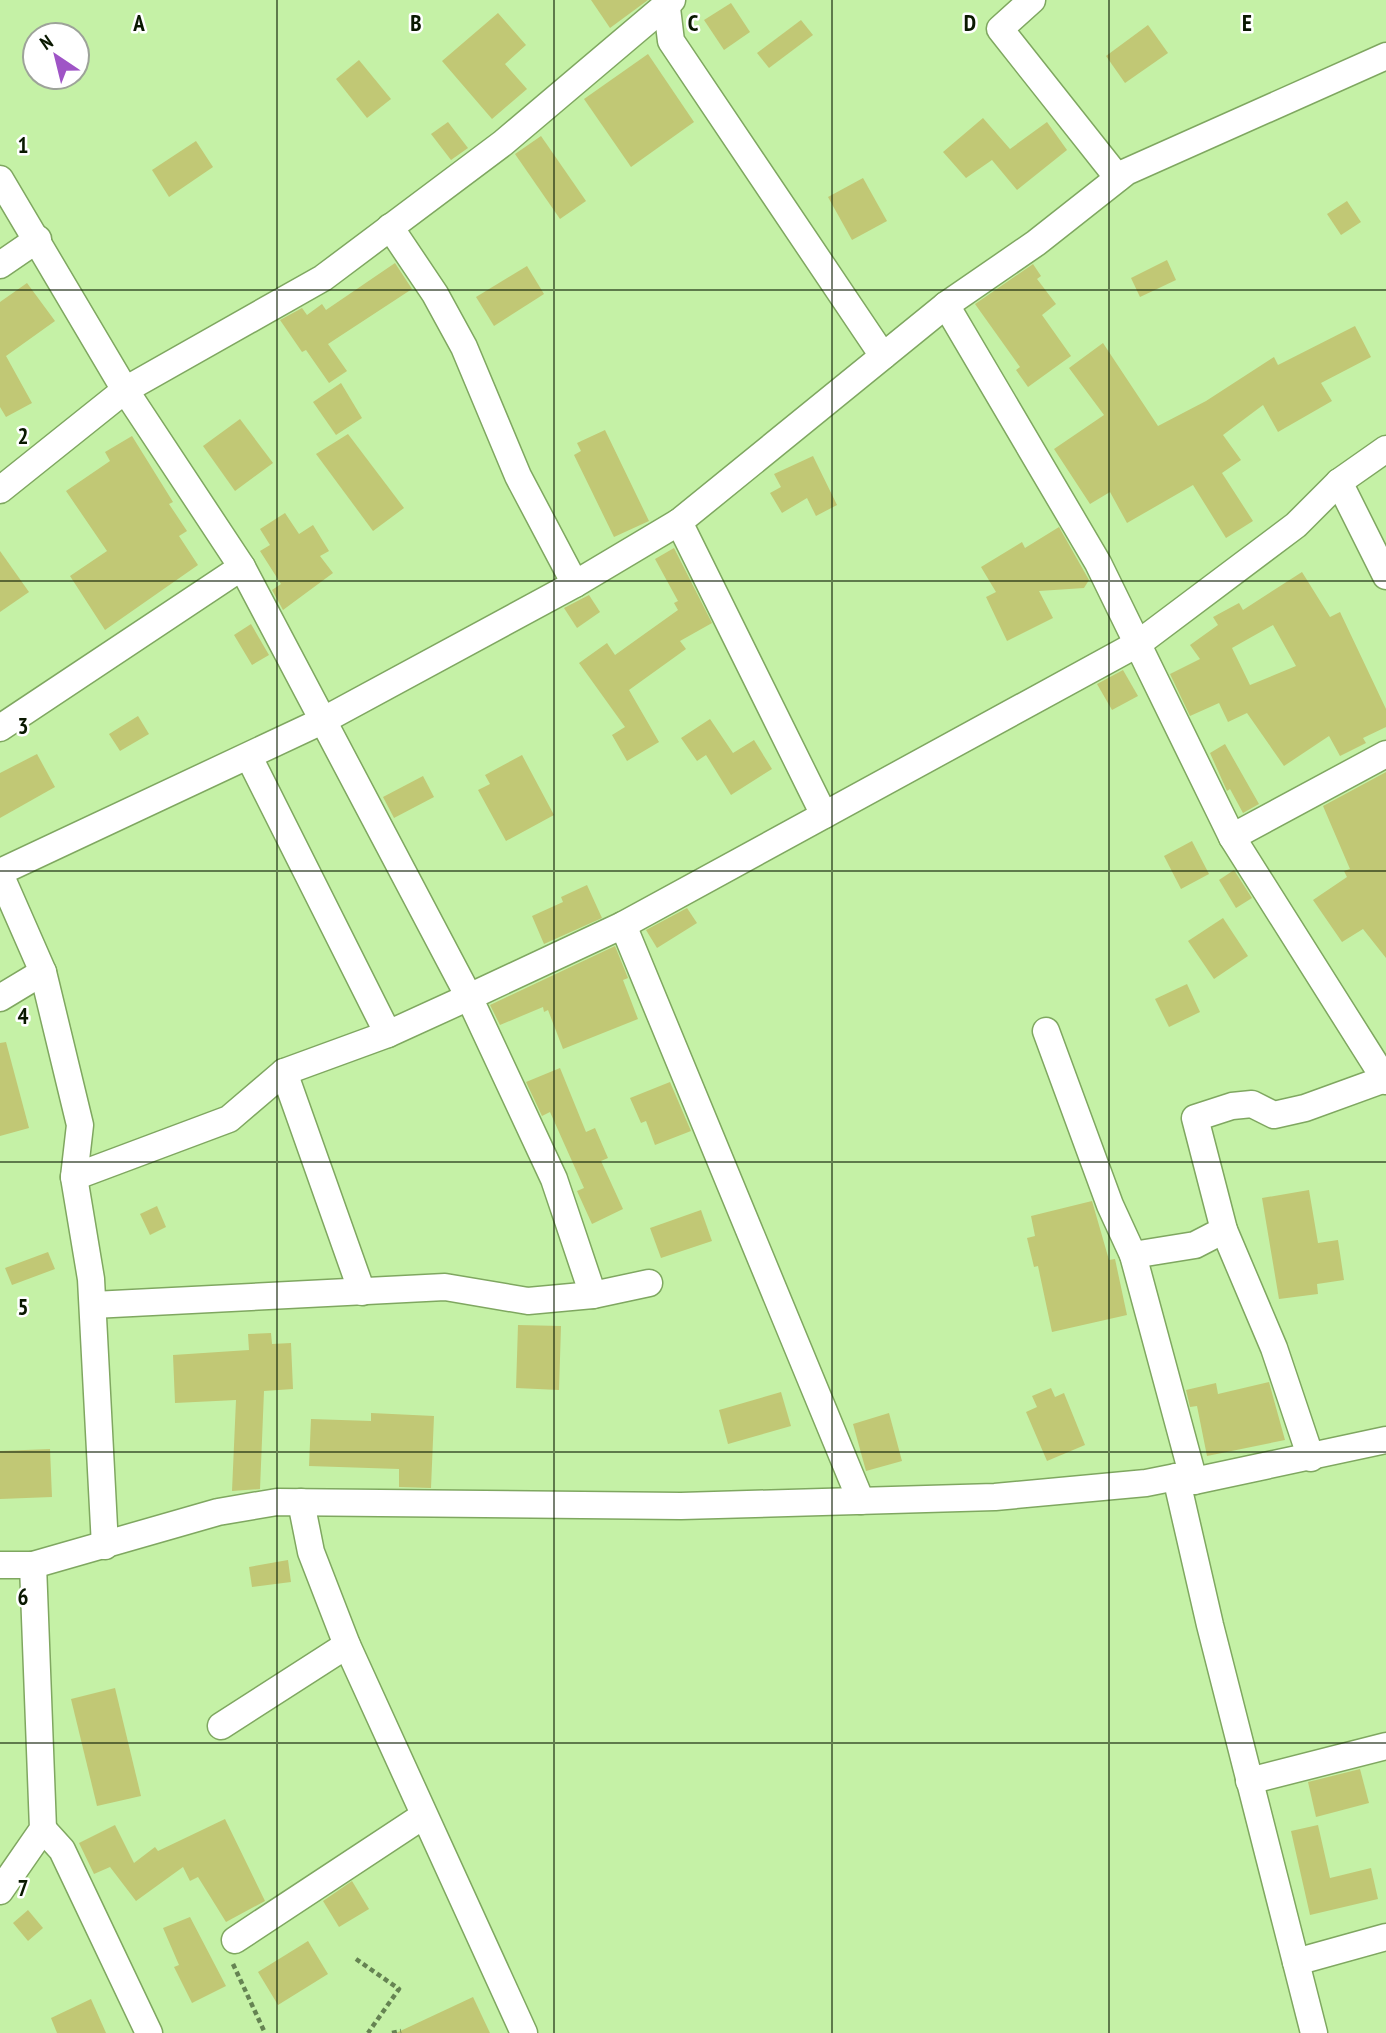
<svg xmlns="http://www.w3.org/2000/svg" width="1386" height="2033" font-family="'PT Sans Narrow',sans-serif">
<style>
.building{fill:#c1c875;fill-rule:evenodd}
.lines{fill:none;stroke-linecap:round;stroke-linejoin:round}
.minor-casing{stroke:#7fa760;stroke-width:29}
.path{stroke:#658352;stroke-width:4.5;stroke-dasharray:5 3.5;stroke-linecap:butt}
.minor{stroke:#fff;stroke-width:26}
.grid{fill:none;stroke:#091800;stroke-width:2;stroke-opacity:0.55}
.grid-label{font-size:23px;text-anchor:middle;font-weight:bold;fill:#091800;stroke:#fff;stroke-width:5;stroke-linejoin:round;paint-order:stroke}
</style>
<rect width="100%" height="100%" fill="#c5f1a6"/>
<g class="building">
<path d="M591,0H648L610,28Z"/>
<path d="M731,3L750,32L724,50L704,20Z"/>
<path d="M498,13L526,45L505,64L527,89L492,119L442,61Z"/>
<path d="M801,20L813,35L769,68L757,53Z"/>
<path d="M1148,25L1168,53L1125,83L1106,56Z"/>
<path d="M648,54L694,122L631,167L584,99Z"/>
<path d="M359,60L391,99L367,118L336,79Z"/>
<path d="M983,118L1010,149L1047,122L1067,150L1017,190L992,160L966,178L943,152Z"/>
<path d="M448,122L468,148L451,160L431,134Z"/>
<path d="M541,136L586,201L560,219L515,154Z"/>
<path d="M196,141L213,167L169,197L152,170Z"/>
<path d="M863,178L887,221L852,240L828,197Z"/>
<path d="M1347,201L1361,222L1341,235L1327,214Z"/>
<path d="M1167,260L1176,280L1140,297L1131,278Z"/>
<path d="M395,263L412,289L328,344L347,371L329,383L306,350L302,352L280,320L302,308L307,315L322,304L326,310Z"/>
<path d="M1033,264L1041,276L1037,279L1056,304L1042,315L1071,356L1028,387L1016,370L1020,367L975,304Z"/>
<path d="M527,266L544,294L494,326L476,297Z"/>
<path d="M27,283L55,321L6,356L32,403L6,417L0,407V302Z"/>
<path d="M1355,326L1371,357L1321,383L1332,401L1278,432L1263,405L1223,435L1241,460L1222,473L1253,521L1226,538L1193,485L1127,523L1110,492L1090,504L1054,449L1104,415L1069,368L1103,343L1158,426L1206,401L1274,357L1278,365Z"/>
<path d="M341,383L362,418L336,435L313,402Z"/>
<path d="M240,419L273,463L235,491L203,446Z"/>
<path d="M605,430L649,521L614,537L574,455L581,451L577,443Z"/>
<path d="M348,434L404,508L373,531L316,454Z"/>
<path d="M132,436L173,502L169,504L187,531L179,536L198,565L105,630L70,576L107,551L66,491L110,461L105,452Z"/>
<path d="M813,456L837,505L816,516L807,498L782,513L770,493L781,487L774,474Z"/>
<path d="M285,513L299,534L313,525L329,551L320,556L333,573L283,610L272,590L281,584L260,551L270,545L260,529Z"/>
<path d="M1059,527L1089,580L1084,588L1039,591L1053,618L1007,641L986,597L996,592L981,567L1022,542L1025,548Z"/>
<path d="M674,548L712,623L680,641L686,649L629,690L659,742L627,761L612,735L625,727L579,663L607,643L615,655L678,610L674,603L678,601L655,559Z"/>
<path d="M0,551L29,592L0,612Z"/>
<path d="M1302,572L1330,617L1340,612L1386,709V727L1363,738L1366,743L1340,756L1329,736L1284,766L1247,713L1228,722L1219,703L1190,716L1170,674L1200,659L1190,645L1218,625L1213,617L1239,603L1243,610ZM1273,625L1296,666L1250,685L1232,648Z"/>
<path d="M589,595L600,612L577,628L564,608Z"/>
<path d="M251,624L269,655L252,665L234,635Z"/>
<path d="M1123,670L1138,696L1112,710L1097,684Z"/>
<path d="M138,716L149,734L120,751L109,734Z"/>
<path d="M710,719L733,753L754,740L772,769L731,795L706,755L697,761L681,738Z"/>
<path d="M1225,744L1259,804L1243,813L1230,789L1227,791L1210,753Z"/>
<path d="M37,754L55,787L0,818V773Z"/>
<path d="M522,755L554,815L506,841L478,790L490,784L485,775Z"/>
<path d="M1386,772V958L1363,929L1342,942L1313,900L1347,877L1344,871L1350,869L1323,806Z"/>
<path d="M423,776L434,797L394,818L383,797Z"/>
<path d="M1192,841L1209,874L1181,889L1164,856Z"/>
<path d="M1234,870L1252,898L1236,908L1219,880Z"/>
<path d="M587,885L602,918L544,944L532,916L563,902L561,897Z"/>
<path d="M687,908L697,923L657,948L646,930Z"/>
<path d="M1223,918L1248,956L1214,979L1188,941Z"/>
<path d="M615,946L628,978L623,980L638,1019L563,1049L548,1010L544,1012L543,1007L500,1025L490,1005Z"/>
<path d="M1187,984L1200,1012L1169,1027L1155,999Z"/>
<path d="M6,1042L29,1128L0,1136V1043Z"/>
<path d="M560,1068L586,1132L595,1128L608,1158L601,1161L623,1209L592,1224L577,1191L584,1188L550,1112L542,1116L526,1082Z"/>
<path d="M670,1082L691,1131L655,1145L646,1121L641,1123L630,1098Z"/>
<path d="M1309,1190L1318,1243L1338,1240L1344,1280L1317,1284L1318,1294L1279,1299L1262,1198Z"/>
<path d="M1092,1201L1109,1260L1115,1259L1127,1315L1052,1332L1038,1266L1034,1267L1027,1238L1035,1236L1031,1216Z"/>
<path d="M157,1206L166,1227L150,1235L140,1214Z"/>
<path d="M701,1210L712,1241L661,1258L650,1228Z"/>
<path d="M48,1252L55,1269L12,1285L5,1268Z"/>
<path d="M518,1325L561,1326L559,1390L516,1388Z"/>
<path d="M271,1333L272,1344L291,1343L293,1389L264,1391L260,1489L232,1491L236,1400L175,1403L173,1355L249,1350L248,1334Z"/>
<path d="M1269,1382L1285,1440L1207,1456L1197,1406L1190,1407L1186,1390L1216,1383L1218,1394Z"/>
<path d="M1051,1388L1055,1397L1064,1393L1085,1445L1047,1461L1026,1412L1037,1407L1032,1396Z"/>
<path d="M781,1392L791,1426L728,1444L719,1410Z"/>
<path d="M371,1413L434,1416L431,1488L399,1487V1469L309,1466L311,1419L371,1421Z"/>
<path d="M889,1413L902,1461L866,1471L853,1424Z"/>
<path d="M50,1449L52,1497L0,1499V1451Z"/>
<path d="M288,1560L291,1582L252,1587L249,1567Z"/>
<path d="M115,1688L141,1796L97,1806L71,1699Z"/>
<path d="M1360,1769L1369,1803L1316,1817L1308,1782Z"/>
<path d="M225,1819L265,1901L226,1922L198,1877L190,1881L183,1867L136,1901L110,1867L94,1874L79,1843L115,1825L134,1863L155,1847L158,1851Z"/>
<path d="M1318,1825L1330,1878L1371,1868L1378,1899L1310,1915L1291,1831Z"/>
<path d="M352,1881L369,1909L339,1927L323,1901Z"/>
<path d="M28,1910L43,1928L28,1941L13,1923Z"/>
<path d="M190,1917L226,1986L192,2003L174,1967L179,1965L163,1928Z"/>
<path d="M308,1941L328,1974L278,2005L258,1972Z"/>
<path d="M473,1997L490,2033H396Z"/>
<path d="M91,1999L106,2033H57L51,2018Z"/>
</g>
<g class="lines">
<g class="minor-casing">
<g id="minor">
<path d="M666,0L671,41L883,356"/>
<path d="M1032,0L1000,29L1118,178"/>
<path d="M0,179L125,390L242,567L469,997L388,1034L284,1072L229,1119L74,1177"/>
<path d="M390,227L435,294L464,347L518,476L575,584"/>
<path d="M0,265L38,239"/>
<path d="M946,305L1098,563L1232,837L1386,1081"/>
<path d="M1339,482L1386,576"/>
<path d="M0,490L125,390L323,278L503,143L672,0"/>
<path d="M679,522L824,815"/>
<path d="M0,728L242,567"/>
<path d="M249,757L388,1034"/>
<path d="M1232,837L1386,754"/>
<path d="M0,872L322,721L575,584L679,522L946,305L1036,243L1126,172L1386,56"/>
<path d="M0,874L43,972L80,1125L74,1177L91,1279L105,1546"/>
<path d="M623,925L861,1501"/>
<path d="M0,998L43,972"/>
<path d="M1046,1031L1110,1205L1133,1255L1194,1481"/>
<path d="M284,1072L362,1292"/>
<path d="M1133,1255L1195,1245L1224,1230"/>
<path d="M593,1295L554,1179L469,997L623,925L1139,643L1296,525L1339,482L1386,449"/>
<path d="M93,1305L445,1287L528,1301L593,1295L649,1283"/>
<path d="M1311,1458L1274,1348L1224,1230L1195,1118L1232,1106L1252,1104L1274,1115L1305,1108L1385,1079"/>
<path d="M1176,1477L1210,1625L1314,2033"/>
<path d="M301,1502L311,1552L347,1645L524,2033"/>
<path d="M0,1565H33L218,1512L277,1502L681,1506L995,1497L1146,1483L1176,1477L1194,1481L1386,1440"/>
<path d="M221,1726L347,1645"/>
<path d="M1249,1781L1386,1746"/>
<path d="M43,1829L62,1850L149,2033"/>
<path d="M0,1891L43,1829L33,1565"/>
<path d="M235,1940L423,1816"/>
<path d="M1296,1962L1386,1937"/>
</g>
</g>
<g class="path">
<path d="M356,1959L399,1989L368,2033"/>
<path d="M233,1964L265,2033"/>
<path d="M392,2033L401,2031"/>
</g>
<use href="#minor" class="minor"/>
</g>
<path class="grid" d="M277,0V2033M554,0V2033M832,0V2033M1109,0V2033M0,290H1386M0,581H1386M0,871H1386M0,1162H1386M0,1452H1386M0,1743H1386"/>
<g class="grid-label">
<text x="139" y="31">A</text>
<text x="416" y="31">B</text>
<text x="693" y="31">C</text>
<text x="970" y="31">D</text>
<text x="1247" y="31">E</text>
<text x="23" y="153">1</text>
<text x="23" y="444">2</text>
<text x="23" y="734">3</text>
<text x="23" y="1024">4</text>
<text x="23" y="1315">5</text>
<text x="23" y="1605">6</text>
<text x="23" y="1896">7</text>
</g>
<g transform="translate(56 56) rotate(325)"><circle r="33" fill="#ffffff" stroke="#9da399" stroke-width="2"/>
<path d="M0-5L12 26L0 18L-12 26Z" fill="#9f54c6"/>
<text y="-10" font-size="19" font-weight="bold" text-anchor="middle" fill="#091800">N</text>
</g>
</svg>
